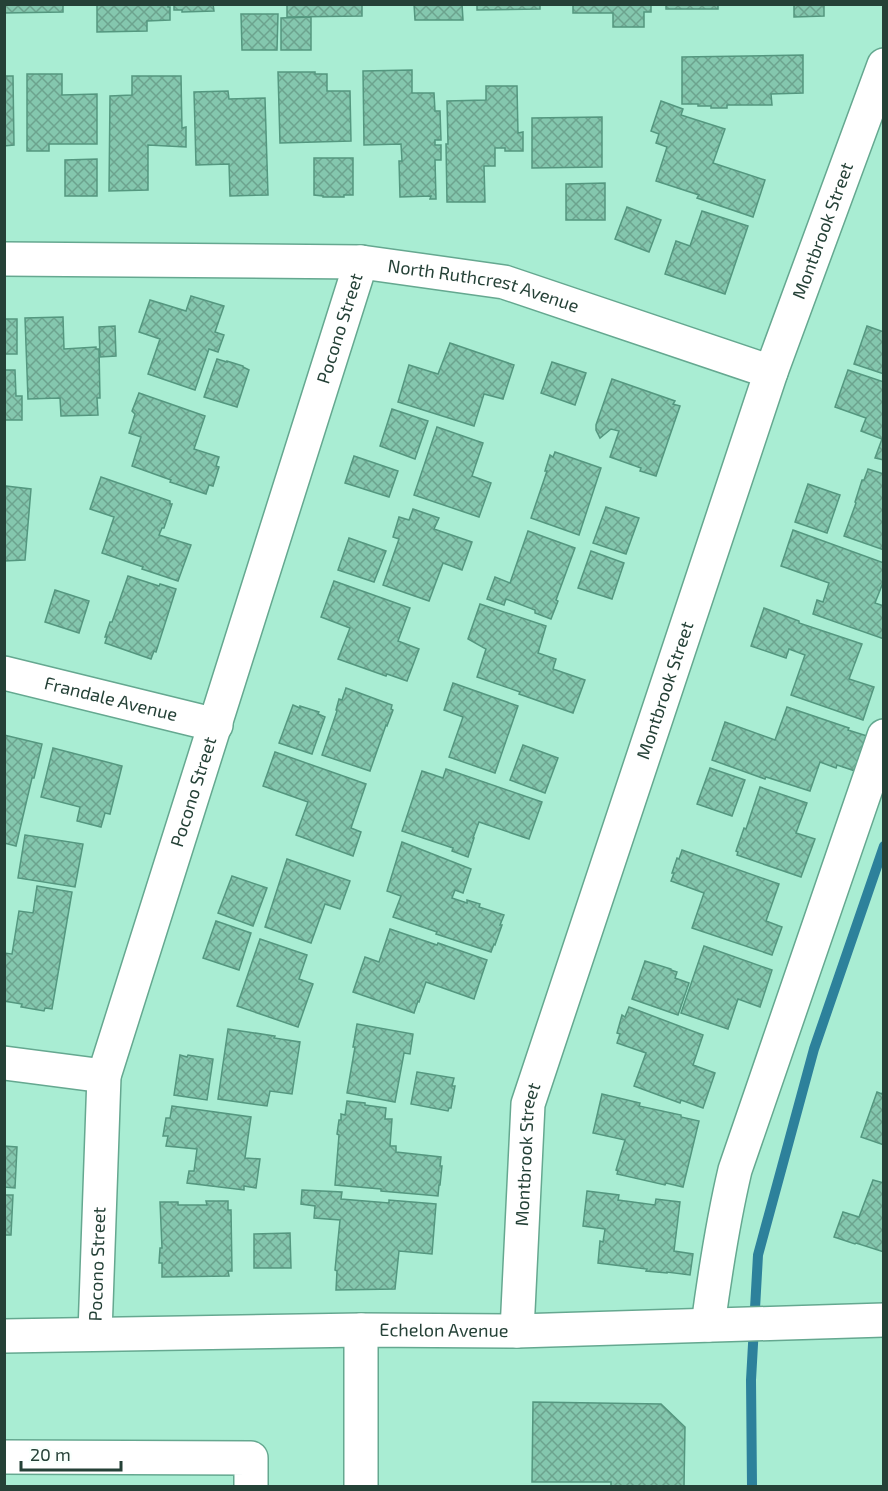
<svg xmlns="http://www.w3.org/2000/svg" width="888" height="1491" font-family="'Exo 2',sans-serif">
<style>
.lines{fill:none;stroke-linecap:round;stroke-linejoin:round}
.stream{stroke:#2d819b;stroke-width:10}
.building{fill:url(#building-cross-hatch);stroke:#54977f;stroke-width:1.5}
.minor-casing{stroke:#65a890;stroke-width:36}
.minor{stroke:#fff;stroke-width:33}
.labels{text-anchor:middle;stroke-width:4.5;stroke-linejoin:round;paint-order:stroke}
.street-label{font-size:18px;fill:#254137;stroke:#f8fffc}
</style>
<defs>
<pattern id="building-cross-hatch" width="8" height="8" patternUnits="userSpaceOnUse" patternTransform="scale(1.5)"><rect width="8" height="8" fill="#84c7ae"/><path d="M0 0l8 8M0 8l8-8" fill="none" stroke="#6ca38e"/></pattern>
</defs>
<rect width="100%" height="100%" fill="#a9edd3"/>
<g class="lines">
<path class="stream" d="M752,1486L751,1380L758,1255L814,1049L884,846"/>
</g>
<g class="building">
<path d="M4,4H63V12L4,13Z"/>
<path d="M97,4H168V7H170V20L147,21V31L97,32Z"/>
<path d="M174,4H213L214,11L182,12V10H174Z"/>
<path d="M287,4H362V16L287,17Z"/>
<path d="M414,4H462L463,20H415Z"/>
<path d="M477,4H540V9L477,10Z"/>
<path d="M573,4H651V12H644V27H613V13H573Z"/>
<rect x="666" y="4" width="52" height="5"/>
<path d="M794,4H824V16L794,17Z"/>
<path d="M241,14H278L277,50H242Z"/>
<path d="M311,17V50H281V18Z"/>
<path d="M803,55V93L771,94L772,105H727V108H711V106H698V104H682V57Z"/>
<path d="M412,70V93H434L435,111H440L441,140H435V145H441V160H435L436,199H430L431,196L400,197L399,161H402L401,144L364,145L363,71Z"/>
<path d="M278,72H315V74H327V91H350L351,141L280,143Z"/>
<path d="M27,74H62V95L97,94V144H49V151H27Z"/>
<path d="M4,76H13L14,145L4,146Z"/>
<path d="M132,76H181L182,128L186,127V147L148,145V190L109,191L110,96L132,95Z"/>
<path d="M486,86H517L518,133L523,132V151H505V148H495V166H484L485,202H447L446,144H448L447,101L486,100Z"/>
<path d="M228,91L229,99L265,98L268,195L230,196L229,164L196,165L194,92Z"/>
<path d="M661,101L683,109L681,115L725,129L713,163L765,180L753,217L697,198L699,195L656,181L667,147L656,143L659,134L651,131Z"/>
<path d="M602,117V167L532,168V118Z"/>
<path d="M314,158H353V195H344V197H323V196L314,195Z"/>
<path d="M97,159V196H65V160Z"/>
<path d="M605,183V220H566V184Z"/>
<path d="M627,207L661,220L649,252L615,239Z"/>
<path d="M702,211L748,226L725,294L665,274L676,241L690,246Z"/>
<path d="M191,296L224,306L215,332L224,335L218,352L209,349L195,390L148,374L160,339L139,332L150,300L186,311Z"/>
<path d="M63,317L64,349L96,347V349H99L100,398H97L98,415L61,416L60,398L28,399L25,318Z"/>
<rect x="4" y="319" width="13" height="35"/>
<path d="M115,326L116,356L100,357L99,327Z"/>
<path d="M867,326L884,332V374L854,364Z"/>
<path d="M450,343L514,365L503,399L484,394L474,426L398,402L409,365L438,374Z"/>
<path d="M217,359L227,362V361L243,366V367L249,370L237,407L204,397Z"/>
<path d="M552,362L586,373L575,405L541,393Z"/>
<path d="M4,370H15L16,396H22V420H4Z"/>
<path d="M848,370L884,382V460L875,458L882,439L861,431L866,418L835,407Z"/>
<path d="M612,379L675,401L673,404L680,406L656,476L640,471L641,468L610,457L619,431L611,429L600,438L596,430V425Z"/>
<path d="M139,393L205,416L194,449L219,457L216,466L219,467L213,486L209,485L206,494L170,482L171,480L132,466L141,437L129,433L135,414L132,411Z"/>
<path d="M392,409L428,421L415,459L380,446Z"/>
<path d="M437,427L483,443L472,476L491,483L479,517L414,495Z"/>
<path d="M555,452L601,468L579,535L531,518L547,471H545L550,455L553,457Z"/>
<path d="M354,456L398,471L389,497L345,483Z"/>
<path d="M868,469L884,474V550L844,536L856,503L855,502L862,480H864Z"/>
<path d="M101,477L170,501V504H172L164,528H162L159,535L191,545L178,581L142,569L143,567L102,553L114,517L90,509Z"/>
<path d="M808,484L840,495L827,533L795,522Z"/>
<path d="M6,486L31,489L25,560L4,561V499Z"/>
<path d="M606,507L639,518L626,554L593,543Z"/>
<path d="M413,509L439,518L434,529L472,542L462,570L443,563L429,601L383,585L399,539L393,537L399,517L409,520Z"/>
<path d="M793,530L884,563V580L875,603L884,606V639L813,614L817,600L823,602L829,583L781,566Z"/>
<path d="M528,531L575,548L556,600L558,601L551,619L535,613V610L506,599L504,605L487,599L495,577L510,583Z"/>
<path d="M349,538L386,551L374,582L338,570Z"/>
<path d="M591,551L624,563L612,599L578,588Z"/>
<path d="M128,576L159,586L160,584L176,589L156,652L154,651L151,659L105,643L107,637H105L110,622H112Z"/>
<path d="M334,581L410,608L398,641L419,649L407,681L387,674L386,676L338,659L350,628L321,617Z"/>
<path d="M55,590L89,601L79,633L45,622Z"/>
<path d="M480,604L546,626L538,653L556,659L553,669L585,680L573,713L519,694L520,692L477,677L486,649L468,639Z"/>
<path d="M764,608L799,621V623L862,644L849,679L874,687L863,720L791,695L805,655L789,649L786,658L751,646Z"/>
<path d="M453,683L518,706L495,773L449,757L463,717L444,710Z"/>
<path d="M346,688L392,705L391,709L393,710L387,726L386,725L370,771L322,755L337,711L336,710L339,699L342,700Z"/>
<path d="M293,705L300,708V706L319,712L318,714L325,717L312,754L279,743Z"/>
<path d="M787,707L849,728L848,730L867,736L855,771L837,765L836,768L820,762L810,791L766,777L765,779L712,760L725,722L775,740Z"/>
<path d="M4,735L42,744L34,778H32L16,846L4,843Z"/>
<path d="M523,745L558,758L545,793L510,780Z"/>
<path d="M53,748L122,766L110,814L105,813L101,827L77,821L80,807L41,797Z"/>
<path d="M275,752L366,784L351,828L361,832L353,856L296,835L308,802L263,786Z"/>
<path d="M710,768L745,780L732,816L697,804Z"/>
<path d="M446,769L542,802L529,839L479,822L473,838H474L468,857L452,851L453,848L402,831L422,771L443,778Z"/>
<path d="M760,787L807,803L796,833L815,839L801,877L737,855L738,852L736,851L744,828L746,829Z"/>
<path d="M25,835L83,844L75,887L18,878Z"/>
<path d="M402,842L471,869L463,893L455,890L452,898L467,903V900L480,904L479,907L504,915L500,925H502L495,945L494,944L491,952L436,934L437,932L393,917L401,896L387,891Z"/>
<path d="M682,850L779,884L766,921L782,927L772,955L692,928L704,893L671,881L674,873H672L677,858L679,859Z"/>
<path d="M287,859L350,881L340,909L325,904L311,943L265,927Z"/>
<path d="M232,876L267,888L253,926L218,913Z"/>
<path d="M37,886L72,892L52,1009L45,1008L44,1011L21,1007L22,1004L4,1001V953L12,954L19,911L33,913Z"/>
<path d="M216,921L251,933L239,970L203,958Z"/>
<path d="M390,929L437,945L438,943L487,960L474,999L426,982L419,1002L418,1001L414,1013L353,992L365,957L379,962Z"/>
<path d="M260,939L307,955L299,979L313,984L298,1027L237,1006Z"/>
<path d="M704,946L772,970L760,1007L738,999L728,1029L681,1013Z"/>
<path d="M645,961L671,969V970L677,972L675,978L689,983L678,1015L632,999Z"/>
<path d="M629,1007L703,1035L693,1065L715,1073L703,1108L681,1100L680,1103L634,1086L646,1053L617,1043L620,1034L617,1033L622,1015L625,1017Z"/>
<path d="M357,1024L413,1034L410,1054L404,1053L395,1102L347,1093L355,1047H353Z"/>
<path d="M228,1029L275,1036L274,1038L300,1042L292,1094L270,1091L267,1106L218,1099Z"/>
<path d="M180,1055L187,1057L188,1055L213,1059L207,1100L174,1095Z"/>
<path d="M417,1072L454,1078L452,1086H455L451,1108H449L448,1111L411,1104Z"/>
<path d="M883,1091H884V1145L861,1137L877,1092L882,1094Z"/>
<path d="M602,1094L640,1103L639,1106L681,1115V1117L699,1121L683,1187L666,1183L665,1185L617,1174L618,1171L616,1170L625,1140L593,1133Z"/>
<path d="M347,1101L365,1103V1105L386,1108L385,1119H392L390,1146H396V1152L441,1157L440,1166H442L440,1185H439L438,1196L381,1191V1189L335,1185L339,1135L337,1134L339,1120H341V1114L345,1115Z"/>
<path d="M172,1106L251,1117L245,1158L260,1159L256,1188L244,1186V1190L187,1183L189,1171H194L197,1149L166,1146L168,1136H163L166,1118H170Z"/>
<path d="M4,1146L17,1147L15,1188L4,1187Z"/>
<path d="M873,1180L884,1183V1252L856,1243L855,1244L834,1237L843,1212L859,1217Z"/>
<path d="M302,1190L342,1192L341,1199L389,1203V1200L436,1204L432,1254L399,1251L395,1289L336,1290L337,1271L335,1270L340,1220L314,1218L315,1206L301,1204Z"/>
<path d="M587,1191L619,1195L618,1200L655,1205L656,1199L680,1202L674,1251L693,1254L690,1275L667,1272V1273L646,1271L647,1269L598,1263L600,1241L603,1242L605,1229L583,1226Z"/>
<path d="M4,1195H13L11,1235H4Z"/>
<path d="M206,1201H228V1210H231L232,1271H228L229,1276L162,1277V1263H159L160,1248H162L160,1202H178V1205H207Z"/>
<path d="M290,1233L291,1268H254V1234Z"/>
<path d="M533,1402L661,1404L685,1427L684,1486H611V1482H532Z"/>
</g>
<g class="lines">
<g class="minor-casing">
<g id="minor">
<path id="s1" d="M4,259L361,262L504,282L771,372"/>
<path id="s2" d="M4,673L216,725"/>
<path d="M4,1063L104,1076"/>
<path d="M708,1325C715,1273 723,1221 735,1170L884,736"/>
<path id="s3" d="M517,1331L528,1104L771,372L884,65"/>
<path id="s4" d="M95,1333L104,1076L361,262"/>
<path id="s5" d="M4,1336L361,1330L517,1331L884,1320"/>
<path d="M4,1457L251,1458V1486"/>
<path d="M361,1486V1330"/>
</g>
</g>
<use href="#minor" class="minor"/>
</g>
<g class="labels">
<g class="street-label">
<text dy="6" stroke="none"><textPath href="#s3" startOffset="1149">Montbrook Street</textPath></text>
<text dy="6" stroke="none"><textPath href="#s1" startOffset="482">North Ruthcrest Avenue</textPath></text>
<text dy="6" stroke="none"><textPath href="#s4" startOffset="1041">Pocono Street</textPath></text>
<text dy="6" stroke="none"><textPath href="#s3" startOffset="663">Montbrook Street</textPath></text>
<text dy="6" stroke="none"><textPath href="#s2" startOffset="110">Frandale Avenue</textPath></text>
<text dy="6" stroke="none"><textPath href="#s4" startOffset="555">Pocono Street</textPath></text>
<text dy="6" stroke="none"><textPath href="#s3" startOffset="177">Montbrook Street</textPath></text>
<text dy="6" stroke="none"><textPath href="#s4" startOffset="69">Pocono Street</textPath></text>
<text dy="6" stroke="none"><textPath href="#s5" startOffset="440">Echelon Avenue</textPath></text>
</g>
</g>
<rect width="888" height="1491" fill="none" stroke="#254137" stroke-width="12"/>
<path d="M21 1461v9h100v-9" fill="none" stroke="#254137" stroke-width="3"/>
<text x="30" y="1461" font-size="18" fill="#254137" stroke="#f8fffc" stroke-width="4.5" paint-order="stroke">20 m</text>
</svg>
